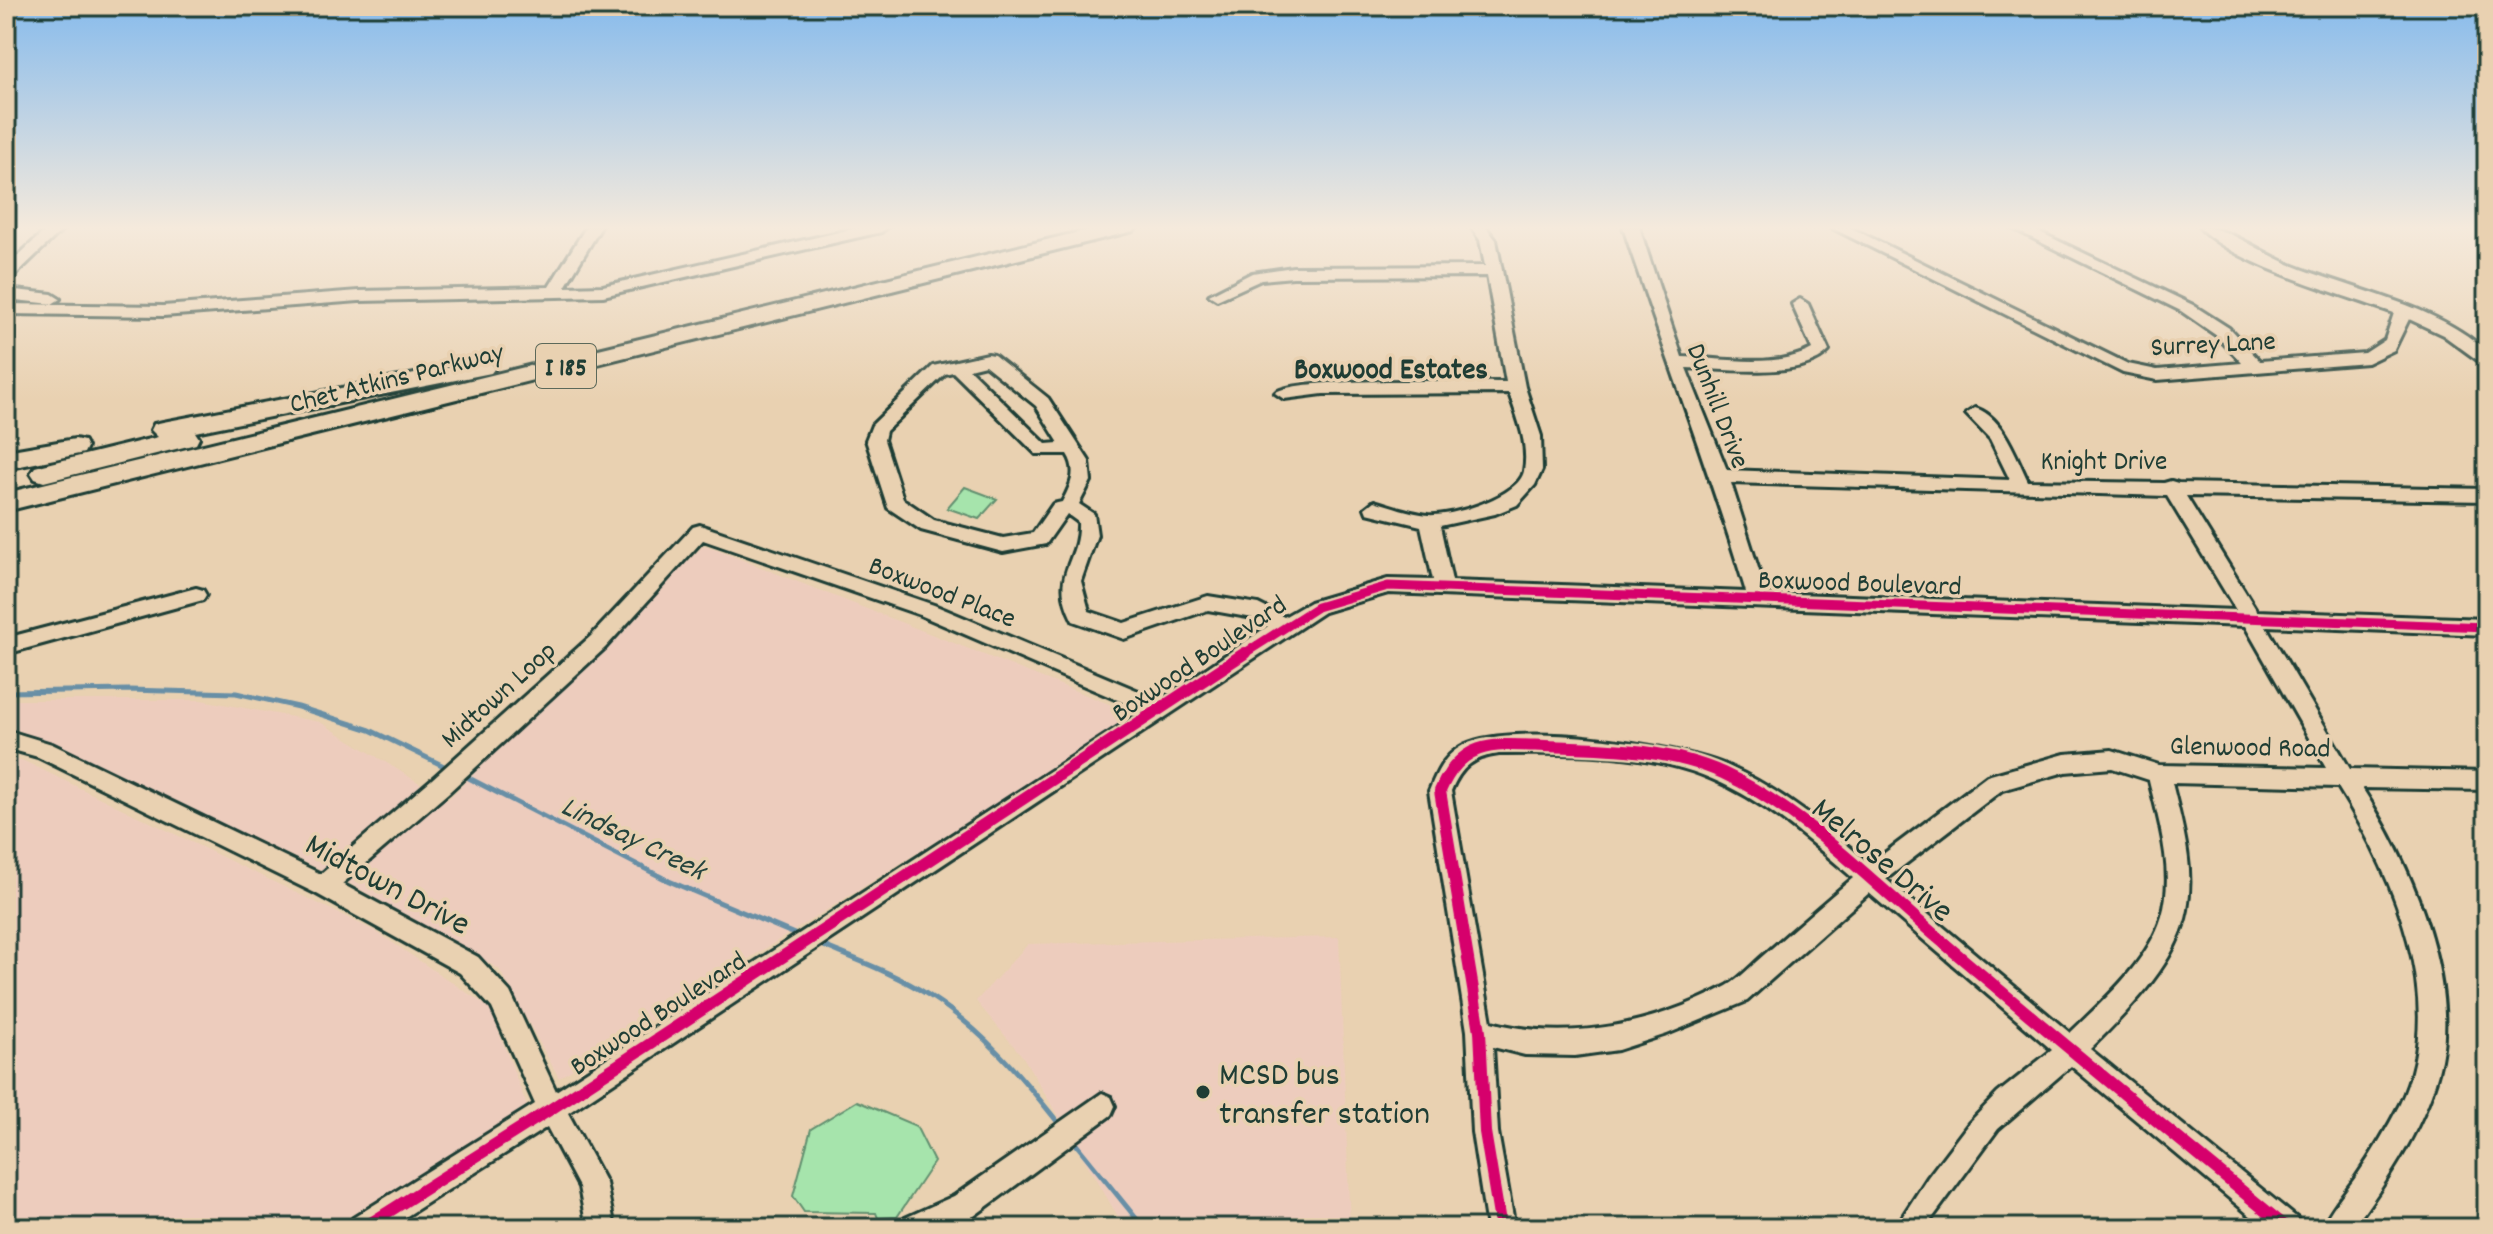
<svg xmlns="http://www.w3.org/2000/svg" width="2493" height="1234" font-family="Dekko,sans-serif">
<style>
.built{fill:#edccbd}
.green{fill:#a6e4ac;stroke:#629070;stroke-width:2}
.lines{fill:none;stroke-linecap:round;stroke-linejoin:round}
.stream{stroke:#678fa6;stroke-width:5}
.minor-casing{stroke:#1f3d34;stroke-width:6}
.highway-casing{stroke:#1f3d34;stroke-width:6}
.minor{fill:#e9d1b1;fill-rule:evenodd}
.highway{fill:#e9d1b1;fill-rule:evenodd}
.cycleway-far1-casing{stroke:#e9d1b1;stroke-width:13}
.cycleway-casing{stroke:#e9d1b1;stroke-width:17}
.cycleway-far1{stroke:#d6006c;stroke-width:9}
.cycleway{stroke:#d6006c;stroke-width:12}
.poi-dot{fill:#1f3d34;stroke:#e9d1b1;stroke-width:3}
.labels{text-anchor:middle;stroke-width:7;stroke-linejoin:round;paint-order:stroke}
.shield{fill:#e9d1b1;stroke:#5c695a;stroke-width:2}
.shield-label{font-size:26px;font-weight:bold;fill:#1f3d34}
.street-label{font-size:28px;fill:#1f3d34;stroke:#e9d1b1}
.neighbourhood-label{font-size:30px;font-weight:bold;fill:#1f3d34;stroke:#e9d1b1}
.water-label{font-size:30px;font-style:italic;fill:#25443e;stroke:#e9d1b1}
.near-street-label{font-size:34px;fill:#1f3d34;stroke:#e9d1b1}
.near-poi-label{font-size:34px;fill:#1f3d34;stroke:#e9d1b1;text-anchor:start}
</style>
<rect width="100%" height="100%" fill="#e9d1b1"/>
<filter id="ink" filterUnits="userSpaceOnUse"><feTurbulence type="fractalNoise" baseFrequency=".0125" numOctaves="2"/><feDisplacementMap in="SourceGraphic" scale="16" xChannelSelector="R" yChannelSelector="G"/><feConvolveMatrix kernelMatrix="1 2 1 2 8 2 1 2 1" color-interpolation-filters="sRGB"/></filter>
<g filter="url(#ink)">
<g class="built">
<path d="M704,545L1137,715L559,1078L499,969L352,885L133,781L17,730L6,729V700H201L320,722L447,800Z"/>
<path d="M6,757L24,761L375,931L490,1008L527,1106L331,1228H6Z"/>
<path d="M1339,937L1350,1228H1125L1023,1057L976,1001L1028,944Z"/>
</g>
<g class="green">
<path d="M965,487L997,499L979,519L947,508Z"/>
<path d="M857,1101L916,1126L934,1162L897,1217L878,1218L876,1213L804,1212L793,1196L811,1129Z"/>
</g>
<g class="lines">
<g class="stream">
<path d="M6,692L129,690L236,693L298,707L370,730L450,769"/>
<path d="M461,774L669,881L799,936"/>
<path d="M819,944C857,960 896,974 930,996C982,1029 1022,1077 1060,1125"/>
<path d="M1071,1138L1144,1228"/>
</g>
<g class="minor-casing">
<g id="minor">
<path d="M49,227H65L12,278L6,280V267Z"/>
<path d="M586,227H601L565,287L603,286L861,227H888L881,232L603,296L359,301L163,316L6,314V304L163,306L359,291L549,287Z"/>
<path d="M1471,227H1486L1496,240L1525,387L1541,436L1542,470L1535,485L1517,505L1495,514L1440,526L1452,581L1746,592C1709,469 1663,350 1623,227H1639L1682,357C1722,358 1775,369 1812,349L1792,304L1800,299L1808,304L1829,351C1803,380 1722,369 1686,368L1727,470L2010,480L1990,439L1966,414L1975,408C2003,416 2016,457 2028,481L2164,483L2171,481L2178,483L2487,489V501L2186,496L2257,611L2487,619V635L2266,626L2350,769L2487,772V790L2362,788C2408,859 2458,973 2441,1060C2428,1122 2389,1178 2353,1228H2322C2330,1209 2344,1194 2356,1177C2372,1154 2387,1129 2400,1104C2449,1002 2393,875 2338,787L2172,783C2182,824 2195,868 2187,910C2177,964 2127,1012 2090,1049L2297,1218L2301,1228H2265L2071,1066L1998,1129L1925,1228H1895L1928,1177L1969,1123L1998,1093L2052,1050L1869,893L1747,1001L1667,1034L1618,1050L1575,1056L1525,1055L1493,1047L1498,1132L1515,1228H1487L1472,1132L1467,1031L1429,791C1436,774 1443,757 1460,747C1507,719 1680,744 1730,767C1782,790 1827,828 1870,864L1987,776L2065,754L2112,750L2159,765L2326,768L2245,626L1388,593L1324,612L568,1113L606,1183L615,1228H587L579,1187L547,1127L388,1228H349L353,1218L535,1104L492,1008L460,973L315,893L38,757L6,748V730L52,744L321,874L432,779L591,636L693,527L700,525L934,605L1160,700L1268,626L1253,618L1208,610L1124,639L1073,621C1048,573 1080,563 1078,522L1067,514L1046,544L1003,552L921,530L888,508L866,440L872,425L933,366L988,354L994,355L1048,398L1089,461L1091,481L1079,504L1094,514L1097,535L1081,581L1089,611L1124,623L1208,596L1258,604L1284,617L1310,602L1388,579L1433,580L1421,526L1367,513L1365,508L1374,501C1391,506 1410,513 1428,515C1451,517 1519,497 1524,471C1529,444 1517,417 1509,393L1323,394L1284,399L1275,393C1292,376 1472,382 1506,382L1487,276L1293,277L1261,280L1217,300L1209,295L1252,273L1293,267L1485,266L1480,240ZM985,365L1036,406L1059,443L1046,444L969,369ZM953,372L1036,454H1067C1078,471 1071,485 1062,502L1053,504L1033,533L1003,538L934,520L903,499L884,440L886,431L945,374ZM1731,483L2167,496L2236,610L1766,593ZM703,540L920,615L1143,711L556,1091L510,992L478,957L342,884L448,793L605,648ZM1499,754C1568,753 1648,751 1712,779C1765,801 1810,841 1853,878C1823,903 1794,929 1765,954C1753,964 1741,978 1727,986C1655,1024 1570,1043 1491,1022L1451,791C1461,767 1473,757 1499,754ZM2112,768L2149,780C2159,822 2175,872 2162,916C2149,961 2103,1001 2070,1033L1886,879L2002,790L2065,772Z"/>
<path d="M1830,227H1849L2128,364L2157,370L2242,363L2217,336L2181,311L2010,227H2029L2193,305L2229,328L2260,361L2365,353L2385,340L2394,313C2344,295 2233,264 2199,227C2229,227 2260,252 2289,264C2351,290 2439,305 2487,352V367L2443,335L2409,319L2394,350L2367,363L2157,380L2123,373Z"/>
<path d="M6,289L52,294L60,299L52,304L6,299Z"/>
<path d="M196,588L203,590L206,595L203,600L6,654V638Z"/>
<path d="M1102,1093L1111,1097L1115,1106L1111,1115L974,1216L946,1228H901L905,1218L954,1196Z"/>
</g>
</g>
<g class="highway-casing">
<g id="highway">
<path d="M1100,227H1137L1133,231L6,511V493Z"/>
<path d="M483,361L491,363L495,368L491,373L195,432L199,438L196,444L44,482L35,479L31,473L35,467L158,437L151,430L154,424L163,422Z"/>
<path d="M75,439L84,441L87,447L84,453L6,469V451Z"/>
</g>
</g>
<use href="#minor" class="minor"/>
<use href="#highway" class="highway"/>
<g class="cycleway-far1-casing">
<path id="cycleway-far1" d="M1242,655L1317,607L1388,586L2487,627"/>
</g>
<g class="cycleway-casing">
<g id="cycleway">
<path d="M363,1228L551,1109L1245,653"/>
<path d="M1501,1228L1485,1132L1480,1031L1440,791C1462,739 1495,744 1545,746C1604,748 1668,748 1723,773C1805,811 1870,880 1938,938C2053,1036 2170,1132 2287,1228"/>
</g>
</g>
<use href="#cycleway-far1" class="cycleway-far1"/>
<use href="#cycleway" class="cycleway"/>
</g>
</g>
<linearGradient id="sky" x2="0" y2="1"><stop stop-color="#87bbec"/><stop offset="0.57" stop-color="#f5eadc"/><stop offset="1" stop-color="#f5eadc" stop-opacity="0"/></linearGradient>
<rect width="2493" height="400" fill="url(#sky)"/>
<circle class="poi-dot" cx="1203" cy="1092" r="8"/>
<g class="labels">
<rect class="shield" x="536" y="344" width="60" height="44" rx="6"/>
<g class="shield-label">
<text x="566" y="375">I 185</text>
</g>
<g class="street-label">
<text transform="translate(2213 342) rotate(-3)" y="10">Surrey Lane</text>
<text transform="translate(396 376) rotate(-14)" y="10">Chet Atkins Parkway</text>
<text transform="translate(1720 405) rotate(69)" y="10">Dunhill Drive</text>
<text x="2104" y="469">Knight Drive</text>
<text transform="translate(1860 581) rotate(2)" y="10">Boxwood Boulevard</text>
<text transform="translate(943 590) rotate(21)" y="10">Boxwood Place</text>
<text transform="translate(1198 657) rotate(-34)" y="10">Boxwood Boulevard</text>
<text transform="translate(497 693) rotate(-42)" y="10">Midtown Loop</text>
<text transform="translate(2250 745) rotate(1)" y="10">Glenwood Road</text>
<text transform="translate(657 1012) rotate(-33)" y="10">Boxwood Boulevard</text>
</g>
<g class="neighbourhood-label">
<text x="1391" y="378">Boxwood Estates</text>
</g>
<g class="water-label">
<text transform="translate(634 837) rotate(26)" y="10">Lindsay Creek</text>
</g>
<g class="near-street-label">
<text transform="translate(1884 858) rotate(40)" y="12">Melrose Drive</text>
<text transform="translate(389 882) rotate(28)" y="12">Midtown Drive</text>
</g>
<g class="near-poi-label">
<text x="1219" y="1084">MCSD bus<tspan x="1219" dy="39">transfer station</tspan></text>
</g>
</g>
<rect width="2493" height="1234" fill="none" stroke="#e9d1b1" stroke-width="32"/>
<rect x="16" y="16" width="2461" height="1202" fill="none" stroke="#1f3d34" stroke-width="3" filter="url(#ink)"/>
</svg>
